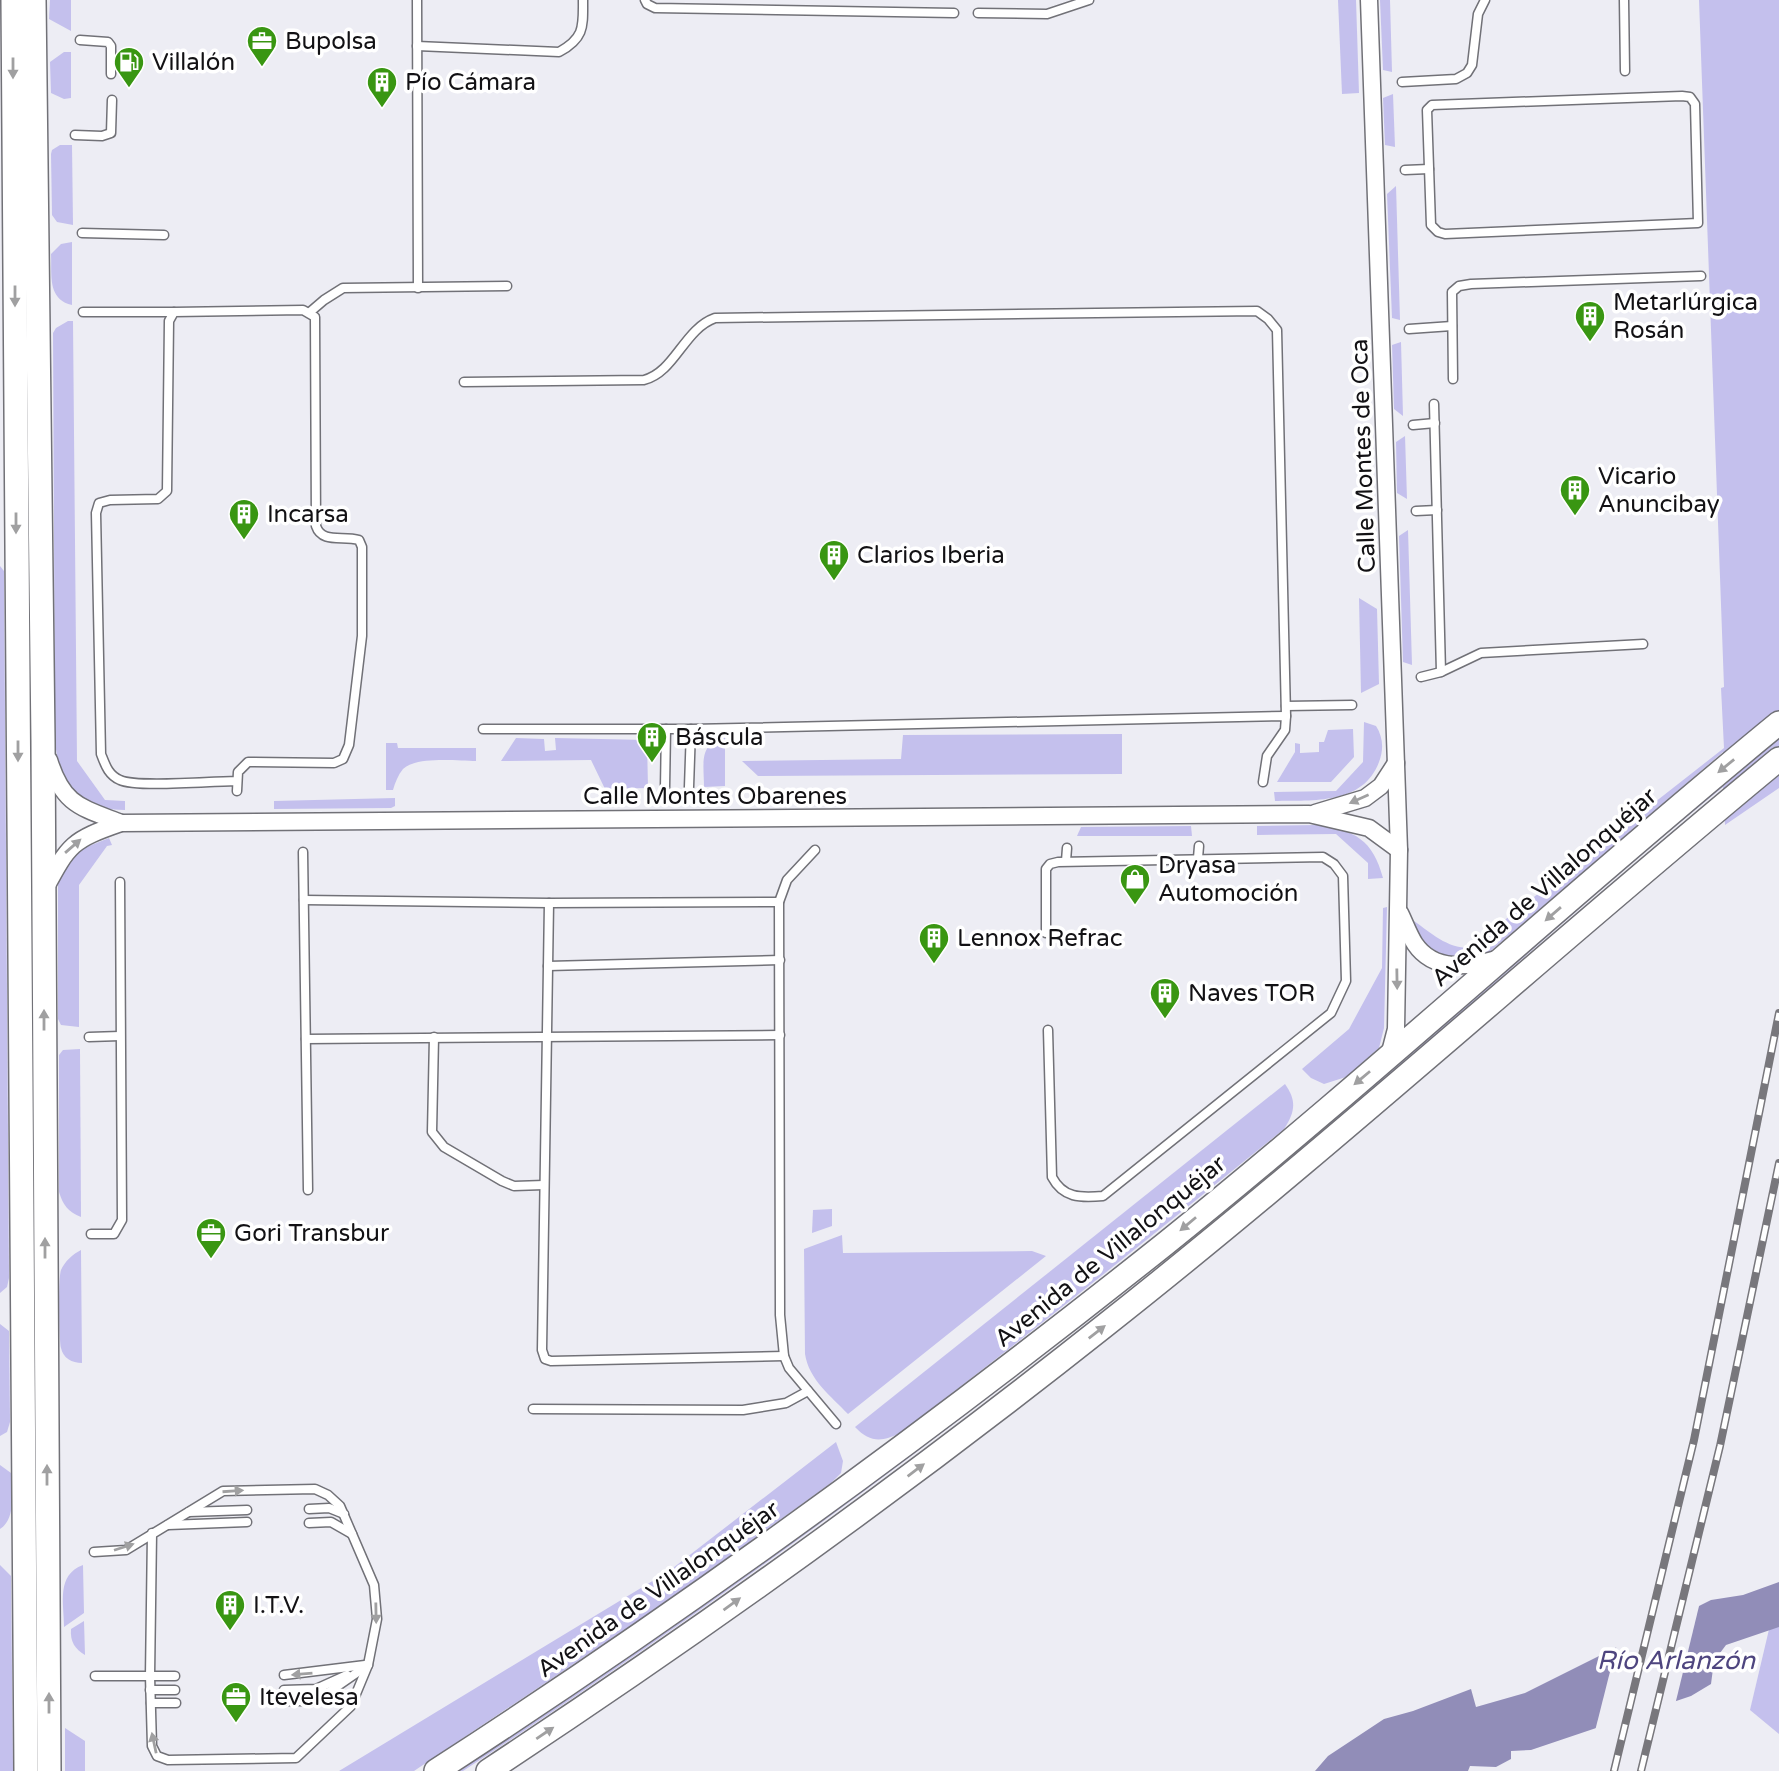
<svg xmlns="http://www.w3.org/2000/svg" width="1779" height="1771" font-family="'Varela Round',sans-serif">
<style>
.green{fill:#c4c0ed}
.water{fill:#918db8}
.pier{fill:#ededf4}
.lines{fill:none;stroke-linecap:round;stroke-linejoin:round}
.lane-casing{stroke:#717177;stroke-width:11}
.street-casing{stroke:#717177;stroke-width:19}
.secondary-casing{stroke:#717177;stroke-width:26}
.lane{stroke:#fff;stroke-width:8}
.street{stroke:#fff;stroke-width:16}
.secondary{stroke:#fff;stroke-width:23}
.rail-casing{stroke:#78777c;stroke-width:8}
.rail{stroke:#fff;stroke-width:5;stroke-dasharray:16;stroke-linecap:butt}
.oneway{fill:#a0a0a1}
.labels{text-anchor:middle;stroke-width:7;stroke-linejoin:round;paint-order:stroke}
.poi-label{font-size:24px;fill:#121114;stroke:#fff;text-anchor:start}
.street-label{font-size:24px;fill:#121114;stroke:#fff}
.water-label{font-size:26px;font-style:italic;fill:#4e457f;stroke:#fff}
</style>
<rect width="100%" height="100%" fill="#ededf4"/>
<g class="green">
<path d="M50,0H71V31L49,19Z"/>
<path d="M1338,0H1356L1359,93L1342,94Z"/>
<path d="M1380,0H1390L1392,72L1383,70Z"/>
<path d="M1699,0H1779V788L1725,825L1723,787C1576,907 1437,1038 1290,1158C1024,1376 751,1583 463,1771H458L695,1611L993,1392L1332,1120L1724,782L1723,752L1493,949L1478,959L1446,957L1427,946L1420,938L1414,921C1431,933 1447,948 1469,948L1724,748L1721,688L1724,687Z"/>
<path d="M64,52H71V98L64,99L51,93L50,62Z"/>
<path d="M1393,94L1395,147L1385,145L1383,98Z"/>
<path d="M60,145H72L73,225L57,222L52,215L51,154L52,150Z"/>
<path d="M1396,186L1400,320L1392,318L1387,194Z"/>
<path d="M72,242V305C47,299 52,275 51,254L61,244Z"/>
<path d="M68,321H73L77,761L105,800L125,801V810C79,810 59,784 55,741L53,333L56,328Z"/>
<path d="M1401,342L1403,416L1394,409L1392,345Z"/>
<path d="M1405,436L1407,499L1397,493L1396,442Z"/>
<path d="M1408,530L1412,665L1403,662L1399,536Z"/>
<path d="M0,566L4,571L9,1278L7,1287L0,1293Z"/>
<path d="M1359,598L1377,609L1379,684L1361,693Z"/>
<path d="M1364,722L1376,726C1383,737 1384,749 1379,762C1363,805 1313,800 1275,801L1274,792L1336,791L1363,762Z"/>
<path d="M1353,729L1354,757L1331,782H1277L1295,752V743L1300,744V753L1319,752V742H1324L1328,730Z"/>
<path d="M1122,734V774L758,776L742,761L901,759L903,735Z"/>
<path d="M725,737V786L704,787C704,764 698,744 725,737Z"/>
<path d="M516,738L544,739L545,751L556,750L555,738L647,740L648,788L605,789L591,760L501,761Z"/>
<path d="M386,743H397L398,748H476V761C458,761 416,756 403,769C398,775 395,783 393,790H386Z"/>
<path d="M395,798V806L391,808L274,809V801Z"/>
<path d="M1317,825C1355,830 1373,840 1383,878L1368,879V863L1336,834L1257,835V826Z"/>
<path d="M1191,826L1192,836H1077L1081,827Z"/>
<path d="M109,838L112,845L107,846L79,885V1027L61,1025L58,1019V884L69,861L79,850Z"/>
<path d="M1387,907L1384,1028L1379,1048L1346,1077L1324,1084L1311,1078L1302,1069L1349,1029L1382,968L1383,908Z"/>
<path d="M80,1049L81,1217C68,1212 63,1205 59,1192V1055L63,1050Z"/>
<path d="M1285,1084C1297,1101 1295,1112 1284,1129C1157,1232 1030,1334 900,1433C882,1442 870,1443 855,1427Z"/>
<path d="M832,1209V1226L812,1233L813,1210Z"/>
<path d="M842,1235L843,1253L1032,1251L1046,1256L848,1414C831,1396 809,1380 805,1354L804,1249Z"/>
<path d="M81,1250L82,1363C72,1363 63,1358 61,1348C59,1339 58,1278 61,1270C65,1261 73,1254 81,1250Z"/>
<path d="M0,1324L9,1331L10,1422L7,1432L0,1436Z"/>
<path d="M836,1442L843,1461L841,1473L831,1483L669,1600L414,1771H339L669,1571Z"/>
<path d="M0,1465L11,1473C11,1491 17,1518 0,1529Z"/>
<path d="M0,1565L11,1576L13,1771H0Z"/>
<path d="M83,1565L84,1613L64,1627C64,1603 56,1575 83,1565Z"/>
<path d="M1779,1587V1734L1750,1710Z"/>
<path d="M84,1621L85,1655C75,1649 70,1642 71,1629Z"/>
<path d="M65,1728L85,1741V1771H65Z"/>
</g>
<path class="water" d="M1779,1582V1627L1726,1645L1714,1661L1711,1684L1691,1696L1531,1750L1511,1751V1759L1496,1767L1470,1766L1468,1771H1315L1328,1756L1384,1719L1413,1711L1471,1689L1476,1707L1525,1693L1711,1600L1743,1595Z"/>
<path class="pier" d="M1700,1602L1675,1705L1595,1731L1617,1644Z"/>
<g class="lines">
<g class="lane-casing">
<g id="lane">
<path d="M417,0L418,288"/>
<path d="M645,0L647,4L655,8L954,13"/>
<path d="M1624,0L1625,71"/>
<path d="M978,13L1047,14L1089,0"/>
<path d="M80,40L108,42L111,46V74"/>
<path d="M417,46L559,52C585,38 583,26 583,0"/>
<path d="M1402,82L1456,79L1467,73L1472,65L1478,14L1485,0"/>
<path d="M1682,96L1690,97L1695,104L1698,223L1445,234L1438,232L1431,225L1427,110L1432,105Z"/>
<path d="M75,135L102,136L111,133L112,100"/>
<path d="M1405,170L1429,169"/>
<path d="M82,233L164,235"/>
<path d="M83,312H174"/>
<path d="M310,312L324,300L343,288L507,286"/>
<path d="M1409,329L1452,326"/>
<path d="M1453,379L1452,292L1459,286L1471,284L1701,276"/>
<path d="M464,382L644,380C675,372 684,329 715,318L1257,311L1268,319L1277,330L1286,716"/>
<path d="M1434,404L1441,672"/>
<path d="M1413,425L1435,423"/>
<path d="M1416,511L1437,510"/>
<path d="M1421,677L1441,672L1481,653L1643,644"/>
<path d="M1286,706L1352,705"/>
<path d="M483,729H691"/>
<path d="M689,787L691,729L1286,716L1285,730L1267,756L1263,782"/>
<path d="M665,788L666,729"/>
<path d="M237,791L238,772L248,762L334,763L343,759L349,745L362,636V547L359,540C343,535 322,544 316,526L315,317L303,310L174,312L169,321L167,491L158,499L110,500L99,503L96,513L101,754C105,764 108,775 120,780C136,788 214,781 237,781"/>
<path d="M815,850L787,880L779,902L780,1315L784,1356L789,1368L836,1424"/>
<path d="M303,852L308,1190"/>
<path d="M1198,858L1199,846"/>
<path d="M1066,861L1067,848"/>
<path d="M304,900L549,903L779,902"/>
<path d="M549,903L542,1350L545,1359L551,1361L784,1356"/>
<path d="M1046,933V869L1050,864L1058,862L1323,857L1334,864L1343,876L1346,981L1331,1013L1103,1196C1080,1198 1063,1198 1052,1177L1048,1030"/>
<path d="M548,966L780,960"/>
<path d="M89,1037L120,1036"/>
<path d="M434,1037L432,1132L444,1147L502,1181L514,1186L544,1185"/>
<path d="M306,1039L780,1035"/>
<path d="M91,1234H114L122,1220L120,882"/>
<path d="M533,1409L743,1410L786,1403L808,1391"/>
<path d="M309,1509L329,1508L344,1514"/>
<path d="M189,1512L247,1510"/>
<path d="M309,1523L331,1522L352,1534"/>
<path d="M168,1525L247,1522"/>
<path d="M94,1552L126,1550L223,1491L315,1489L328,1495L340,1506L374,1585L377,1619L368,1665L351,1706L296,1758L168,1760L157,1756L152,1746L150,1676L152,1533"/>
<path d="M284,1675L365,1665"/>
<path d="M95,1676H175"/>
<path d="M150,1690H175"/>
<path d="M284,1690L316,1689L347,1675"/>
<path d="M284,1701H316L368,1665"/>
<path d="M151,1703H176"/>
</g>
</g>
<g class="street-casing">
<g id="street">
<path d="M1369,0L1399,850L1396,1029L1389,1056"/>
<path d="M49,760C63,805 80,807 121,823"/>
<path d="M1315,813L1365,798L1381,786L1396,763"/>
<path d="M45,889C69,844 72,840 121,823L1309,814L1369,828L1399,850"/>
<path d="M1400,913C1405,923 1409,935 1415,944C1434,972 1469,967 1497,959"/>
</g>
</g>
<g class="secondary-casing">
<g id="secondary">
<path d="M13,0L26,1771"/>
<path d="M34,0L43,741L49,1771"/>
<path d="M436,1771C688,1608 930,1431 1165,1244C1374,1076 1571,893 1779,723"/>
<path d="M488,1771C699,1632 905,1484 1103,1327C1334,1145 1552,946 1779,759"/>
</g>
</g>
<use href="#lane" class="lane"/>
<use href="#street" class="street"/>
<use href="#secondary" class="secondary"/>
<g class="rail-casing">
<g id="rail">
<path d="M1614,1771L1694,1440L1779,1013"/>
<path d="M1641,1771L1720,1446L1779,1163"/>
</g>
</g>
<use href="#rail" class="rail"/>
</g>
<defs><path id="oneway-solid" d="M-6-.8H1V-3.2L6.5 0L1 3.2V.8H-6Z" transform="scale(1.75)"/></defs>
<g class="oneway">
<use href="#oneway-solid" transform="translate(13 68) rotate(90)"/>
<use href="#oneway-solid" transform="translate(15 296) rotate(90)"/>
<use href="#oneway-solid" transform="translate(16 523) rotate(90)"/>
<use href="#oneway-solid" transform="translate(18 751) rotate(90)"/>
<use href="#oneway-solid" transform="translate(1726 766) rotate(141)"/>
<use href="#oneway-solid" transform="translate(1359 799) rotate(156)"/>
<use href="#oneway-solid" transform="translate(73 846) rotate(-41)"/>
<use href="#oneway-solid" transform="translate(1553 914) rotate(139)"/>
<use href="#oneway-solid" transform="translate(1397 979) rotate(89)"/>
<use href="#oneway-solid" transform="translate(44 1020) rotate(-90)"/>
<use href="#oneway-solid" transform="translate(1362 1078) rotate(140)"/>
<use href="#oneway-solid" transform="translate(1188 1224) rotate(140)"/>
<use href="#oneway-solid" transform="translate(45 1248) rotate(-90)"/>
<use href="#oneway-solid" transform="translate(1097 1332) rotate(-38)"/>
<use href="#oneway-solid" transform="translate(916 1470) rotate(-37)"/>
<use href="#oneway-solid" transform="translate(47 1475) rotate(-90)"/>
<use href="#oneway-solid" transform="translate(233 1491) rotate(-4)"/>
<use href="#oneway-solid" transform="translate(124 1547) rotate(-18)"/>
<use href="#oneway-solid" transform="translate(732 1604) rotate(-36)"/>
<use href="#oneway-solid" transform="translate(376 1613) rotate(89)"/>
<use href="#oneway-solid" transform="translate(302 1674) rotate(175)"/>
<use href="#oneway-solid" transform="translate(49 1703) rotate(-90)"/>
<use href="#oneway-solid" transform="translate(545 1733) rotate(-34)"/>
<use href="#oneway-solid" transform="translate(154 1743) rotate(-102)"/>
</g>
<defs>
<g id="office-pin" transform="scale(1.575)"><path d="M0 17L-7.5 6A9.5 9.5 0 1 1 7.5 6Z" fill="#399612" stroke="#fff"/><path d="M-6-3h4V-5.5h4V-3h4V5H-6ZM-1-4.5V-3h2v-1.5ZM-6 0V1H6V0Z" fill="#fff"/></g>
<g id="fuel-pin" transform="scale(1.575)"><path d="M0 17L-7.5 6A9.5 9.5 0 1 1 7.5 6Z" fill="#399612" stroke="#fff"/><path d="M-5.5-6h7V0h2V4h1.3V-2.5L3-4.5l.8-.8L6-3V5H2.5V1h-1V6h-7ZM-4.2-4.7v3.2H.2V-4.7Z" fill="#fff"/></g>
<g id="building-pin" transform="scale(1.575)"><path d="M0 17L-7.5 6A9.5 9.5 0 1 1 7.5 6Z" fill="#399612" stroke="#fff"/><path d="M-4-6H4V6H1V3H-1V6H-4ZM-2.5-4.3h1.7v1.8h-1.7ZM.8-4.3h1.7v1.8H.8ZM-2.5-1h1.7V.8h-1.7ZM.8-1h1.7V.8H.8Z" fill="#fff"/></g>
<g id="shop-pin" transform="scale(1.575)"><path d="M0 17L-7.5 6A9.5 9.5 0 1 1 7.5 6Z" fill="#399612" stroke="#fff"/><path d="M-5-2.5h2.3a2.7 3.5 0 0 1 5.4 0H5L5.5 6h-11ZM-1.5-2.5h3a1.5 2.3 0 0 0-3 0Z" fill="#fff"/></g>
</defs>
<g fill-rule="evenodd">
<use href="#office-pin" x="262" y="41"/>
<use href="#fuel-pin" x="129" y="62"/>
<use href="#building-pin" x="382" y="82"/>
<use href="#building-pin" x="1590" y="316"/>
<use href="#building-pin" x="1575" y="490"/>
<use href="#building-pin" x="244" y="514"/>
<use href="#building-pin" x="834" y="555"/>
<use href="#building-pin" x="652" y="737"/>
<use href="#shop-pin" x="1135" y="879"/>
<use href="#building-pin" x="934" y="938"/>
<use href="#building-pin" x="1165" y="993"/>
<use href="#office-pin" x="211" y="1233"/>
<use href="#building-pin" x="230" y="1605"/>
<use href="#office-pin" x="236" y="1697"/>
</g>
<g class="labels">
<g class="poi-label">
<text x="285" y="49">Bupolsa</text>
<text x="152" y="70">Villalón</text>
<text x="405" y="90">Pío Cámara</text>
<text x="1613" y="310">Metarlúrgica<tspan x="1613" dy="28">Rosán</tspan></text>
<text x="1598" y="484">Vicario<tspan x="1598" dy="28">Anuncibay</tspan></text>
<text x="267" y="522">Incarsa</text>
<text x="857" y="563">Clarios Iberia</text>
<text x="675" y="745">Báscula</text>
<text x="1158" y="873">Dryasa<tspan x="1158" dy="28">Automoción</tspan></text>
<text x="957" y="946">Lennox Refrac</text>
<text x="1188" y="1001">Naves TOR</text>
<text x="234" y="1241">Gori Transbur</text>
<text x="253" y="1613">I.T.V.</text>
<text x="259" y="1705">Itevelesa</text>
</g>
<g class="street-label">
<text transform="translate(1363 456) rotate(-92)" y="8">Calle Montes de Oca</text>
<text x="715" y="804">Calle Montes Obarenes</text>
<text transform="translate(1544 887) rotate(-41)" y="8">Avenida de Villalonquéjar</text>
<text transform="translate(1110 1251) rotate(-39)" y="8">Avenida de Villalonquéjar</text>
<text transform="translate(658 1589) rotate(-35)" y="8">Avenida de Villalonquéjar</text>
</g>
<g class="water-label">
<text x="1676" y="1669">Río Arlanzón</text>
</g>
</g>
</svg>
